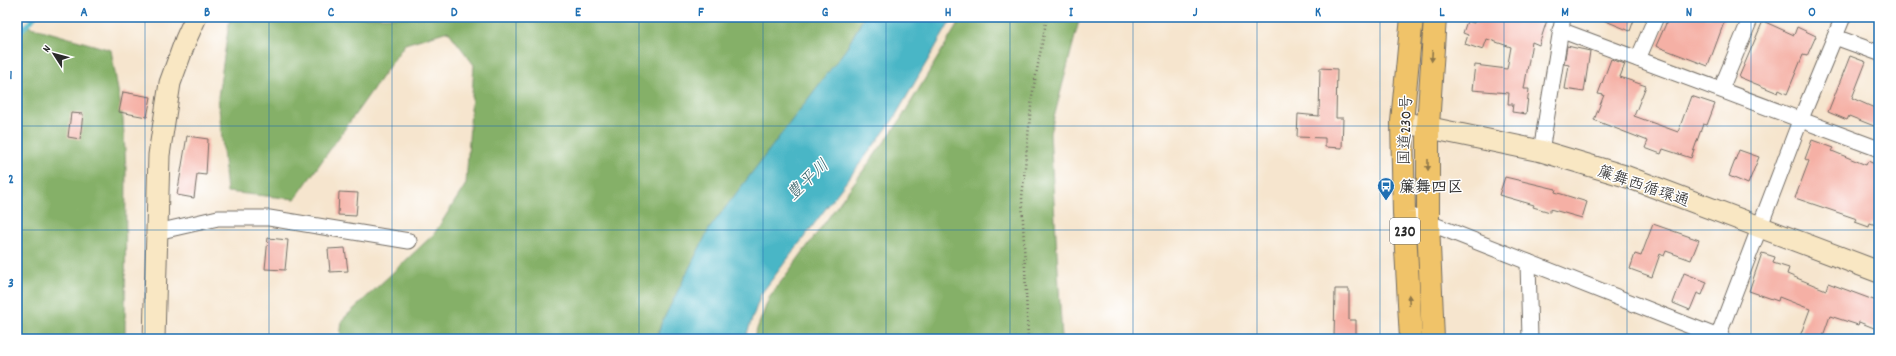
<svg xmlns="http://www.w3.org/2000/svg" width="1896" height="356" font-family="Dekko,'Klee One',sans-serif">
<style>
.forest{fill:#85b067;stroke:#586e49}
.water{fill:#49b6c6;stroke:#3a7078}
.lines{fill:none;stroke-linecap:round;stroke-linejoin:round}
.stream{stroke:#49b6c6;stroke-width:4.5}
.building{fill:#f5b0a5}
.street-casing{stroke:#726c64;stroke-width:17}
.secondary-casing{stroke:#726c64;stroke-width:23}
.highway-casing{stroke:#726c64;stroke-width:24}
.path{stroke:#726c64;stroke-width:2.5;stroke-dasharray:1 3;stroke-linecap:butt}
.street{stroke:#fff;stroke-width:15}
.secondary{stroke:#f9e7c3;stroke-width:21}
.highway{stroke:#f0c369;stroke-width:22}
.oneway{fill:#8e774a}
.grid{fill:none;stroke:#1f6fb2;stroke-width:1;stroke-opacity:0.55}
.labels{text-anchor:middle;stroke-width:3;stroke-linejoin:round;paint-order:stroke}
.shield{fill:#fff;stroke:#6b6b6b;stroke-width:1}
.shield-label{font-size:15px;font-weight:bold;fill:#2b2b2b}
.street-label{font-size:16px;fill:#2b2b2b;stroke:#fff}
.poi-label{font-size:16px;font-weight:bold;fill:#2b2b2b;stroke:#fff;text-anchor:start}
.water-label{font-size:17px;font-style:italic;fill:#376369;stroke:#fff}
.neatline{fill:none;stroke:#1f6fb2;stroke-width:1.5}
.grid-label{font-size:13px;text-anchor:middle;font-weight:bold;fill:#1f6fb2}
</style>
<rect width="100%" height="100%" fill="#fff"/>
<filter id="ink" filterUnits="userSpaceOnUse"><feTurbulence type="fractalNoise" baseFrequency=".025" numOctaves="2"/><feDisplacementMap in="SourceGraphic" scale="8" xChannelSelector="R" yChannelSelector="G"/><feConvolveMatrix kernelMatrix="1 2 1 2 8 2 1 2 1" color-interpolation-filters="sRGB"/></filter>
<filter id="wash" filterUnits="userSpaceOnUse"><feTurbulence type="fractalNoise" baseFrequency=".012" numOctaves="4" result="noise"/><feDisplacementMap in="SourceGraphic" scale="16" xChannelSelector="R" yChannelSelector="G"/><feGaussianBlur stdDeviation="0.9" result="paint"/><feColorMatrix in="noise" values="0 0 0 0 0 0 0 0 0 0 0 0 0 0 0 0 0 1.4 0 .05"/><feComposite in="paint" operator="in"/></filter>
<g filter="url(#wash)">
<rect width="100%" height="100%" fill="#f6e5ce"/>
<g class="forest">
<path d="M230,17H864L846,49L661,324L657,339H340L342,320L434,234L466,184L474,65L448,31L405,44L295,199L227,192L218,97Z"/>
<path d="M962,17H1080L1050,133L1062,339H753L769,298L899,122Z"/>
<path d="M17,23L111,50L123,119L126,169L125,339H17Z"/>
</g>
<path class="water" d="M864,17H953L893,120L761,294L745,339H657L661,324L709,229L846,49Z"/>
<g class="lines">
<path class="stream" d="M17,35L35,17"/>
</g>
<g id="blocks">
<g class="building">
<path d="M1476,17H1548L1539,45L1532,42L1524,89H1529L1526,114L1512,112L1513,104H1508L1509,93L1472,90L1475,65L1507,69L1511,47L1487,39L1483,50L1465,44L1468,35L1463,33L1467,21L1474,23Z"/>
<path d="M1596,17H1635L1630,31Z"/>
<path d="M1669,17H1726L1708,66L1656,46Z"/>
<path d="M1763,21L1794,35L1797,27L1816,36L1807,56L1803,55L1787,94L1779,90L1778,93L1739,77Z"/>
<path d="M1567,46L1590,51L1584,92L1565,89L1569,65L1564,64Z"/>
<path d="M1850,56L1866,62L1852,98L1879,110V128L1849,116L1847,120L1828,112Z"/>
<path d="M1611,59L1625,64L1620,77L1646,86L1634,116L1678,132L1691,96L1715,104L1707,125L1703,124L1691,158L1663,149L1661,154L1645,148L1648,141L1594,120L1604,95L1598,94Z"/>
<path d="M1320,68L1337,69L1336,118H1343L1342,148L1325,147V138L1297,137L1298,114L1319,116Z"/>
<path d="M123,92L151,97L147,117L119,112Z"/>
<path d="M71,113L83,114L80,139L68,137Z"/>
<path d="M187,136L208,139L206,175L197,174L194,198L177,195Z"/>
<path d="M1812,140L1834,148L1832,151L1866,165L1868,161L1879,166V226L1870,223L1869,227L1855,222L1857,219L1795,198L1809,161L1805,159Z"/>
<path d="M1739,150L1759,157L1748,184L1729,176Z"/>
<path d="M1505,177L1556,189L1555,192L1587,202L1582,218L1550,209V212L1533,207L1534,205L1499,195Z"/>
<path d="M339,192L358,193L356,216L338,215Z"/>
<path d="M1653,224L1699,240L1691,260L1666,251L1664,256L1660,254L1652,277L1630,269L1635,254L1641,256Z"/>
<path d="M268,238L288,240L285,270L265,269Z"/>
<path d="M345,248L348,271L330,272L328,249Z"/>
<path d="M1762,253L1775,257L1773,263L1789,268L1787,274L1826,290L1828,283L1879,302V330L1859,322L1858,325L1830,316L1822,339H1799L1810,309L1779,297L1778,301L1749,291Z"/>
<path d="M1684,273L1707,282L1702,295L1697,293L1690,310L1673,303Z"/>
<path d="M1335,289H1349V320H1356V339H1334Z"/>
</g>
</g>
</g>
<g filter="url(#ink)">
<use href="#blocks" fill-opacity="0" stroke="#726c64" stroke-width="1"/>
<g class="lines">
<g class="street-casing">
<g id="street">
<path d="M1560,30L1879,149"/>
<path d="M1835,37L1879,53"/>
<path d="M1638,59L1656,17"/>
<path d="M1721,89L1751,17"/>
<path d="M1541,151L1563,17"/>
<path d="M1404,213L1723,339"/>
<path d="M157,232L218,218H269L409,241"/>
<path d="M1528,262L1530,339"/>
<path d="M1717,339L1800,121L1843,17"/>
</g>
</g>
<g class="secondary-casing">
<g id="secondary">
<path d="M1402,122L1541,151L1625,176L1879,272"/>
<path d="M154,339L159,155L170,83L186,39L196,17"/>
</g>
</g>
<g class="highway-casing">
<g id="highway">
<path d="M1411,339L1404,213L1402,122L1412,17"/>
<path d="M1433,339L1428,222V126L1435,17"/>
</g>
</g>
<path class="path" d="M1028,339L1022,198L1032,96L1047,17"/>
<use href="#street" class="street"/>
<use href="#secondary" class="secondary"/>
<use href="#highway" class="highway"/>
</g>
<defs><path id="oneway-solid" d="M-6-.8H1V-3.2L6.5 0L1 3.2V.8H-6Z"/></defs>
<g class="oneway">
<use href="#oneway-solid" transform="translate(1432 56) rotate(94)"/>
<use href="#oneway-solid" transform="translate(1428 165) rotate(90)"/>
<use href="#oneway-solid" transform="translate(1409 300) rotate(-93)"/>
</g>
</g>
<path class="grid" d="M145,17V339M269,17V339M392,17V339M516,17V339M639,17V339M763,17V339M886,17V339M1010,17V339M1133,17V339M1257,17V339M1380,17V339M1504,17V339M1627,17V339M1751,17V339M17,126H1879M17,230H1879"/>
<defs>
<g id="bus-pin" transform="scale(0.9)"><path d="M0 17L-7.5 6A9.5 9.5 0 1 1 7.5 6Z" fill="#1f6fb2" stroke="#fff"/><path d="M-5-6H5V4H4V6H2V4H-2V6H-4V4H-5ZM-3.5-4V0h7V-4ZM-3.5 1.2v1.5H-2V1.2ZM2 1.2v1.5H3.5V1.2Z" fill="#fff"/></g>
</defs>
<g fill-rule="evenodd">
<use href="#bus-pin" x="1386" y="186"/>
</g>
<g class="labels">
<rect class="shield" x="1390" y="218" width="30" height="26" rx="3"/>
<g class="shield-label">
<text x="1405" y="236">230</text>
</g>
<g class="street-label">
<text transform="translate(1404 130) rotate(-88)" y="6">国道230号</text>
<text transform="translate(1644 185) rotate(19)" y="6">簾舞西循環通</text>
</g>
<g class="poi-label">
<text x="1399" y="192">簾舞四区</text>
</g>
<g class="water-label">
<text transform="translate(807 179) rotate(-43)" y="6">豊平川</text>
</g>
</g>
<rect width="1896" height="356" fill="none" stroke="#fff" stroke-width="44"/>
<g transform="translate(54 54) rotate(306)" stroke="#ffffff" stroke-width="3" paint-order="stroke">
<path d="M0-3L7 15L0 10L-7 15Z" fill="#2b2b2b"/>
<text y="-6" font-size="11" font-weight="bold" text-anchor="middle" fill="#2b2b2b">N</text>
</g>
<rect x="22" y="22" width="1852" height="312" class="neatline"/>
<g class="grid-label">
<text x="84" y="16">A</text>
<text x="207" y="16">B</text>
<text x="331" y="16">C</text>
<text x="454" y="16">D</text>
<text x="578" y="16">E</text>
<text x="701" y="16">F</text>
<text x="825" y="16">G</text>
<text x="948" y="16">H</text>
<text x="1071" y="16">I</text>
<text x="1195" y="16">J</text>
<text x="1318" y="16">K</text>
<text x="1442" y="16">L</text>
<text x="1565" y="16">M</text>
<text x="1689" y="16">N</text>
<text x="1812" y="16">O</text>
<text x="11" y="79">1</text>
<text x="11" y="183">2</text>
<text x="11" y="287">3</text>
</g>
</svg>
